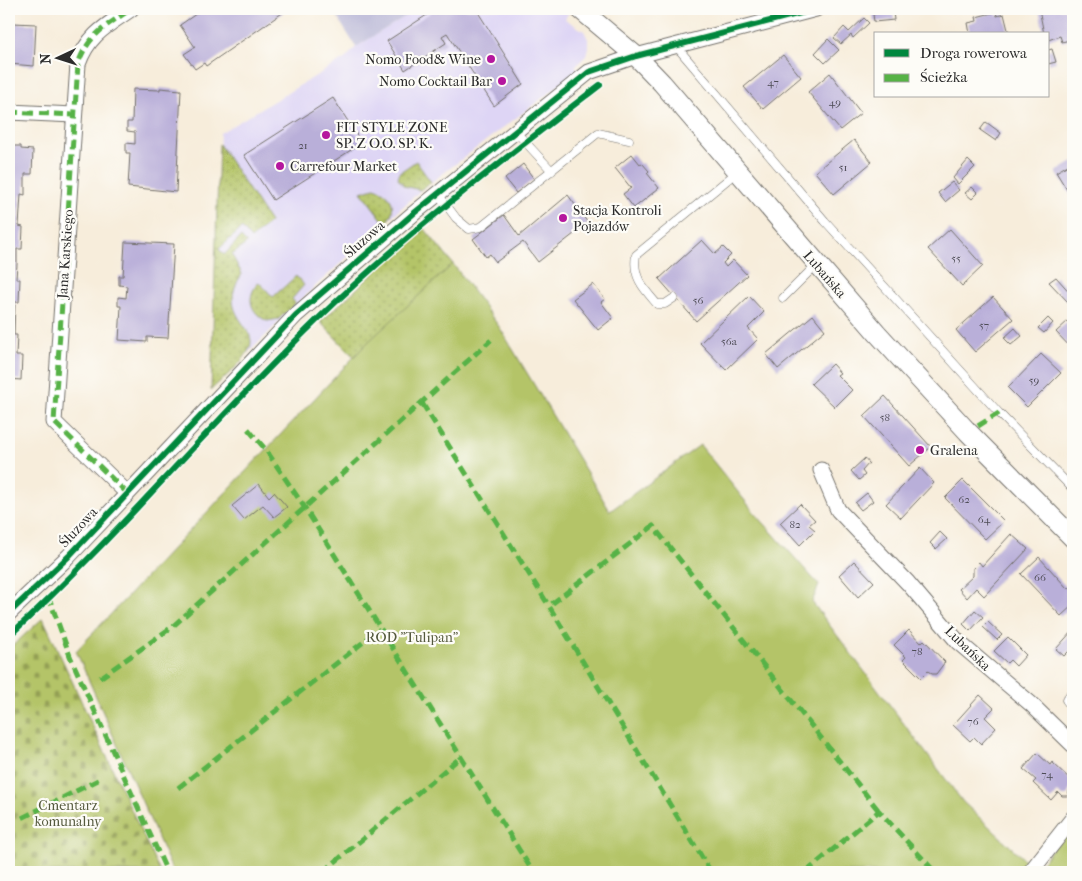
<svg xmlns="http://www.w3.org/2000/svg" width="1082" height="881" font-family="'IM FELL French Canon',serif">
<style>
.built{fill:#ded5f5}
.industrial{fill:#c3c1db}
.grass{fill:url(#grass-dots);stroke:#707849}
.cemetery{fill:url(#cemetery-stones);stroke:#707849}
.garden{fill:#b4c467;stroke:#707849}
.building{fill:#b9afd9}
.lines{fill:none;stroke-linecap:round;stroke-linejoin:round}
.service-casing{stroke:#726f69;stroke-width:9}
.minor-casing{stroke:#726f69;stroke-width:17}
.tertiary-casing{stroke:#726f69;stroke-width:21}
.service{stroke:#fff;stroke-width:8}
.minor{stroke:#fff;stroke-width:15}
.tertiary{stroke:#fff;stroke-width:19}
.quiet{stroke:#56b246;stroke-width:5;stroke-dasharray:10 5;stroke-linecap:butt}
.cycleway-casing{stroke:#fdfcf7;stroke-width:9}
.cycleway{stroke:#00873e;stroke-width:6}
.poi-dot{fill:#b5179e;stroke:#fdfcf7;stroke-width:2}
.labels{text-anchor:middle;stroke-width:4.5;stroke-linejoin:round;paint-order:stroke}
.number-label{font-size:11px;fill:#4e4c56}
.poi-label{font-size:14px;fill:#2b2b2b;stroke:#fdfcf7;text-anchor:start}
.street-label{font-size:14px;fill:#2b2b2b;stroke:#fdfcf7}
.park-label{font-size:14px;fill:#54593d;stroke:#fdfcf7}
</style>
<defs>
<pattern id="grass-dots" width="8" height="8" patternUnits="userSpaceOnUse" patternTransform="scale(1.25)"><rect width="8" height="8" fill="#b4c467"/><path d="M2 2h.1M6 6h.1" fill="none" stroke="#939f55" stroke-width="1.8" stroke-linecap="round"/></pattern>
<pattern id="cemetery-stones" width="16" height="16" patternUnits="userSpaceOnUse" patternTransform="scale(1.25)"><rect width="16" height="16" fill="#b4c467"/><path d="M2 7V4a2 2 0 0 1 4 0v3zM10 15v-3a2 2 0 0 1 4 0v3z" fill="#939f55"/></pattern>
</defs>
<rect width="100%" height="100%" fill="#fdfcf7"/>
<filter id="ink" filterUnits="userSpaceOnUse"><feTurbulence type="fractalNoise" baseFrequency=".02" numOctaves="2"/><feDisplacementMap in="SourceGraphic" scale="10" xChannelSelector="R" yChannelSelector="G"/><feConvolveMatrix kernelMatrix="1 2 1 2 8 2 1 2 1" color-interpolation-filters="sRGB"/></filter>
<filter id="wash" filterUnits="userSpaceOnUse"><feTurbulence type="fractalNoise" baseFrequency=".0096" numOctaves="4" result="noise"/><feDisplacementMap in="SourceGraphic" scale="20" xChannelSelector="R" yChannelSelector="G"/><feGaussianBlur stdDeviation="1.12" result="paint"/><feColorMatrix in="noise" values="0 0 0 0 0 0 0 0 0 0 0 0 0 0 0 0 0 1.4 0 .05"/><feComposite in="paint" operator="in"/></filter>
<g filter="url(#wash)">
<rect width="100%" height="100%" fill="#f7eddb"/>
<path class="built" d="M417,9H563L569,12L565,19L584,31L588,39V47L586,56L575,66L579,70L420,191L310,291L211,390L220,133L346,58L356,47Z"/>
<path class="industrial" d="M332,9H417L356,47Z"/>
<g class="grass">
<path d="M219,144L270,222L251,239L242,228L219,249L224,255L241,237L247,243L232,255L242,274C215,314 258,326 250,347C244,363 223,378 211,390Z"/>
<path d="M416,161L431,182L420,190L404,186L398,178L400,172Z"/>
<path d="M374,188C392,191 399,211 385,223L361,192Z"/>
<path d="M424,228L453,264L354,357L320,322Z"/>
<path d="M296,276L304,285L292,299L296,303L279,319L267,321C249,312 246,296 259,282L273,297Z"/>
</g>
<path class="cemetery" d="M43,618L160,872H9V649Z"/>
<g class="garden">
<path d="M453,264L500,328L610,511L700,445L754,512L819,585L812,602L963,802L1028,863L1019,872H173L76,651L367,343Z"/>
<path d="M1073,821V872H1035Z"/>
</g>
<g id="blocks">
<g class="building">
<path d="M203,9H288L206,66L204,63L195,69L184,54L195,47L180,25Z"/>
<path d="M436,9H476L523,84L494,106L447,33L442,36L446,43L405,70L387,41Z"/>
<path d="M1039,9H1073V39L1062,42L1060,36L1048,40V34H1044Z"/>
<path d="M893,12L894,20L874,22L873,14Z"/>
<path d="M996,12L997,16L1004,14L1009,34H970L968,23L977,21L976,17Z"/>
<path d="M864,18L869,23L853,38L851,35L841,44L834,38L844,27L849,32Z"/>
<path d="M13,23L36,24L34,66L9,64V24Z"/>
<path d="M828,39L839,50L825,63L815,53Z"/>
<path d="M1052,49L1056,62L1048,64V50Z"/>
<path d="M783,55L801,77L763,109L744,87Z"/>
<path d="M830,73L861,113L840,130L808,92Z"/>
<path d="M160,88L181,90L176,192L128,187L130,153H126V143L135,144V132L127,131V122H132L133,89L160,90Z"/>
<path d="M333,98L362,143L273,200L244,155Z"/>
<path d="M986,122L1001,133L996,141L980,130Z"/>
<path d="M854,140L872,162L834,194L815,172Z"/>
<path d="M11,146H21V149L33,150L32,174H25V195L21,194L19,226L23,227L22,249H17V264L16,279H20L19,302H15L14,335H17L16,356H22L21,380L9,379V148H11Z"/>
<path d="M632,154L640,164L642,163L649,171L647,173L659,188L634,208L623,194L631,188L615,168Z"/>
<path d="M968,160L975,167L958,184L953,178Z"/>
<path d="M1073,162V197L1072,198L1056,172Z"/>
<path d="M523,164L534,179L516,193L505,179Z"/>
<path d="M952,182L959,190L945,202L938,193Z"/>
<path d="M972,187L978,193L972,199L965,193Z"/>
<path d="M568,195L588,223L538,262L523,242L496,262L490,254L486,257L473,239L504,215L519,236Z"/>
<path d="M950,229L983,266L962,286L928,249Z"/>
<path d="M702,240L715,254L723,247L731,255L723,263L726,267L733,260L747,275L696,321L659,279Z"/>
<path d="M125,242L174,244L168,338L147,337V342L119,340L121,306H118V297L126,298L127,286L119,285V276H123Z"/>
<path d="M1056,277L1073,296V300L1069,303L1049,282Z"/>
<path d="M593,284L605,299L601,302L613,318L598,330L573,299Z"/>
<path d="M749,296L764,312L748,328L758,339L726,370L700,343Z"/>
<path d="M993,297L1013,319L975,352L956,330Z"/>
<path d="M813,315L825,330L778,369L766,354Z"/>
<path d="M1048,318L1053,323L1044,333L1038,328Z"/>
<path d="M1069,320L1073,324V350L1056,332Z"/>
<path d="M1015,328L1022,336L1011,345L1004,338Z"/>
<path d="M1041,354L1061,373L1027,407L1008,388Z"/>
<path d="M832,364L840,373L837,375L852,390L835,407L811,384Z"/>
<path d="M885,396L931,447L909,466L864,416Z"/>
<path d="M865,458L869,463L862,471L865,475L859,480L851,471Z"/>
<path d="M920,468L934,483L901,518L886,504Z"/>
<path d="M963,480L1004,521L985,539L945,498Z"/>
<path d="M259,484L269,497L274,492L287,507L274,517L263,505L244,520L232,506Z"/>
<path d="M867,493L873,501L861,510L855,503Z"/>
<path d="M800,504L815,520L809,525L815,530L800,545L780,523Z"/>
<path d="M940,532L947,539L936,549L930,543Z"/>
<path d="M1011,534L1028,549L984,596L976,588L967,598L959,589L973,576V568L979,562L982,566Z"/>
<path d="M1039,557L1067,588L1069,587L1073,592V605L1061,616L1021,574Z"/>
<path d="M854,561L874,582L858,597L839,575Z"/>
<path d="M975,610L983,617L970,631L963,624Z"/>
<path d="M988,622L1002,635L997,640L983,627Z"/>
<path d="M909,630L921,643L924,640L945,662L936,674H932L928,671L921,678L903,660L906,657L894,645Z"/>
<path d="M1073,630V647L1064,656L1056,649Z"/>
<path d="M1008,637L1026,655L1016,666L1010,660L1007,663L994,651Z"/>
<path d="M980,695L994,708L985,717L996,728L981,744L974,737L970,741L953,725Z"/>
<path d="M1037,753L1050,765L1052,762L1073,782L1067,796H1062L1058,792L1051,800L1033,783L1036,780L1023,769Z"/>
</g>
</g>
</g>
<g filter="url(#ink)">
<use href="#blocks" fill-opacity="0" stroke="#726f69" stroke-width="1"/>
<g class="lines">
<g class="service-casing">
<g id="service">
<path d="M676,46L825,221L999,413L1073,489"/>
<path d="M516,132L552,171"/>
<path d="M438,194L456,218L469,229L481,227L598,133L629,140"/>
<path d="M674,298L665,304H657C644,289 632,277 636,255L737,172"/>
<path d="M783,298L817,264"/>
<path d="M1073,690L1066,700L1073,709"/>
</g>
</g>
<g class="minor-casing">
<g id="minor">
<path d="M9,112L74,115"/>
<path d="M821,470L838,510L908,583L958,642L1031,704L1073,745"/>
<path d="M127,493L54,422L78,64C88,35 106,26 131,9"/>
<path d="M9,613L69,556L296,315L413,214L589,72L636,56L816,9"/>
<path d="M1032,870L1073,818"/>
</g>
</g>
<g class="tertiary-casing">
<path id="tertiary" d="M580,9L636,56L662,83L877,333L968,432L1073,538"/>
</g>
<use href="#service" class="service"/>
<use href="#minor" class="minor"/>
<use href="#tertiary" class="tertiary"/>
<g class="quiet">
<path d="M9,112L74,115"/>
<path d="M422,403L549,606"/>
<path d="M978,426L999,413"/>
<path d="M248,429L266,450L305,508L533,872"/>
<path d="M127,493L54,422L78,64C88,35 106,26 131,9"/>
<path d="M48,595L70,656L167,872"/>
<path d="M100,678L172,627L491,340"/>
<path d="M178,788L380,629"/>
<path d="M22,818L102,778"/>
<path d="M323,872L462,756"/>
<path d="M711,872L549,606L653,526L879,811"/>
<path d="M806,872L879,811L935,872"/>
</g>
<g class="cycleway-casing">
<g id="cycleway">
<path d="M9,613L69,556L296,315L413,214L589,72L636,56L816,9"/>
<path d="M9,636C119,535 214,419 321,316C408,232 504,159 600,85"/>
</g>
</g>
<use href="#cycleway" class="cycleway"/>
</g>
</g>
<g class="poi-dot">
<circle cx="491" cy="59" r="5"/>
<circle cx="502" cy="81" r="5"/>
<circle cx="326" cy="135" r="5"/>
<circle cx="280" cy="166" r="5"/>
<circle cx="563" cy="218" r="5"/>
<circle cx="920" cy="450" r="5"/>
</g>
<g class="labels">
<g class="number-label">
<text x="773" y="86">47</text>
<text x="835" y="106">49</text>
<text x="303" y="149">21</text>
<text x="843" y="171">51</text>
<text x="956" y="262">55</text>
<text x="698" y="304">56</text>
<text x="984" y="329">57</text>
<text x="729" y="345">56a</text>
<text x="1034" y="384">59</text>
<text x="885" y="421">58</text>
<text x="964" y="503">62</text>
<text x="984" y="523">64</text>
<text x="795" y="528">82</text>
<text x="1040" y="581">66</text>
<text x="917" y="655">78</text>
<text x="973" y="725">76</text>
<text x="1047" y="778">74</text>
</g>
<g class="poi-label">
<text x="481" y="64" text-anchor="end">Nomo Food&amp; Wine</text>
<text x="492" y="86" text-anchor="end">Nomo Cocktail Bar</text>
<text x="336" y="132">FIT STYLE ZONE<tspan x="336" dy="16">SP. Z O.O. SP. K.</tspan></text>
<text x="290" y="171">Carrefour Market</text>
<text x="573" y="215">Stacja Kontroli<tspan x="573" dy="16">Pojazdów</tspan></text>
<text x="930" y="455">Gralena</text>
</g>
<g class="street-label">
<text transform="translate(364 239) rotate(-41)" y="5">Śluzowa</text>
<text transform="translate(65 254) rotate(-86)" y="5">Jana Karskiego</text>
<text transform="translate(825 274) rotate(49)" y="5">Lubańska</text>
<text transform="translate(78 527) rotate(-47)" y="5">Śluzowa</text>
<text transform="translate(968 648) rotate(44)" y="5">Lubańska</text>
</g>
<g class="park-label">
<text x="412" y="642">ROD "Tulipan"</text>
<text x="68" y="810">Cmentarz<tspan x="68" dy="16">komunalny</tspan></text>
</g>
</g>
<rect width="1082" height="881" fill="none" stroke="#fdfcf7" stroke-width="30"/>
<rect x="874" y="32" width="175" height="65" fill="#fdfcf7" stroke="#a9a8a5"/>
<rect x="884" y="49" width="25" height="8" fill="#00873e" stroke="#a9a8a5"/>
<text x="920" y="58" font-size="15" fill="#2b2b2b">Droga rowerowa</text>
<rect x="884" y="74" width="25" height="8" fill="#56b246" stroke="#a9a8a5"/>
<text x="920" y="82" font-size="15" fill="#2b2b2b">Ścieżka</text>
<g transform="translate(58 58) rotate(266)" stroke="#fdfcf7" stroke-width="4" paint-order="stroke">
<path d="M0-4L9 19L0 12L-9 19Z" fill="#2b2b2b"/>
<text y="-8" font-size="14" font-weight="bold" text-anchor="middle" fill="#2b2b2b">N</text>
</g>
</svg>
